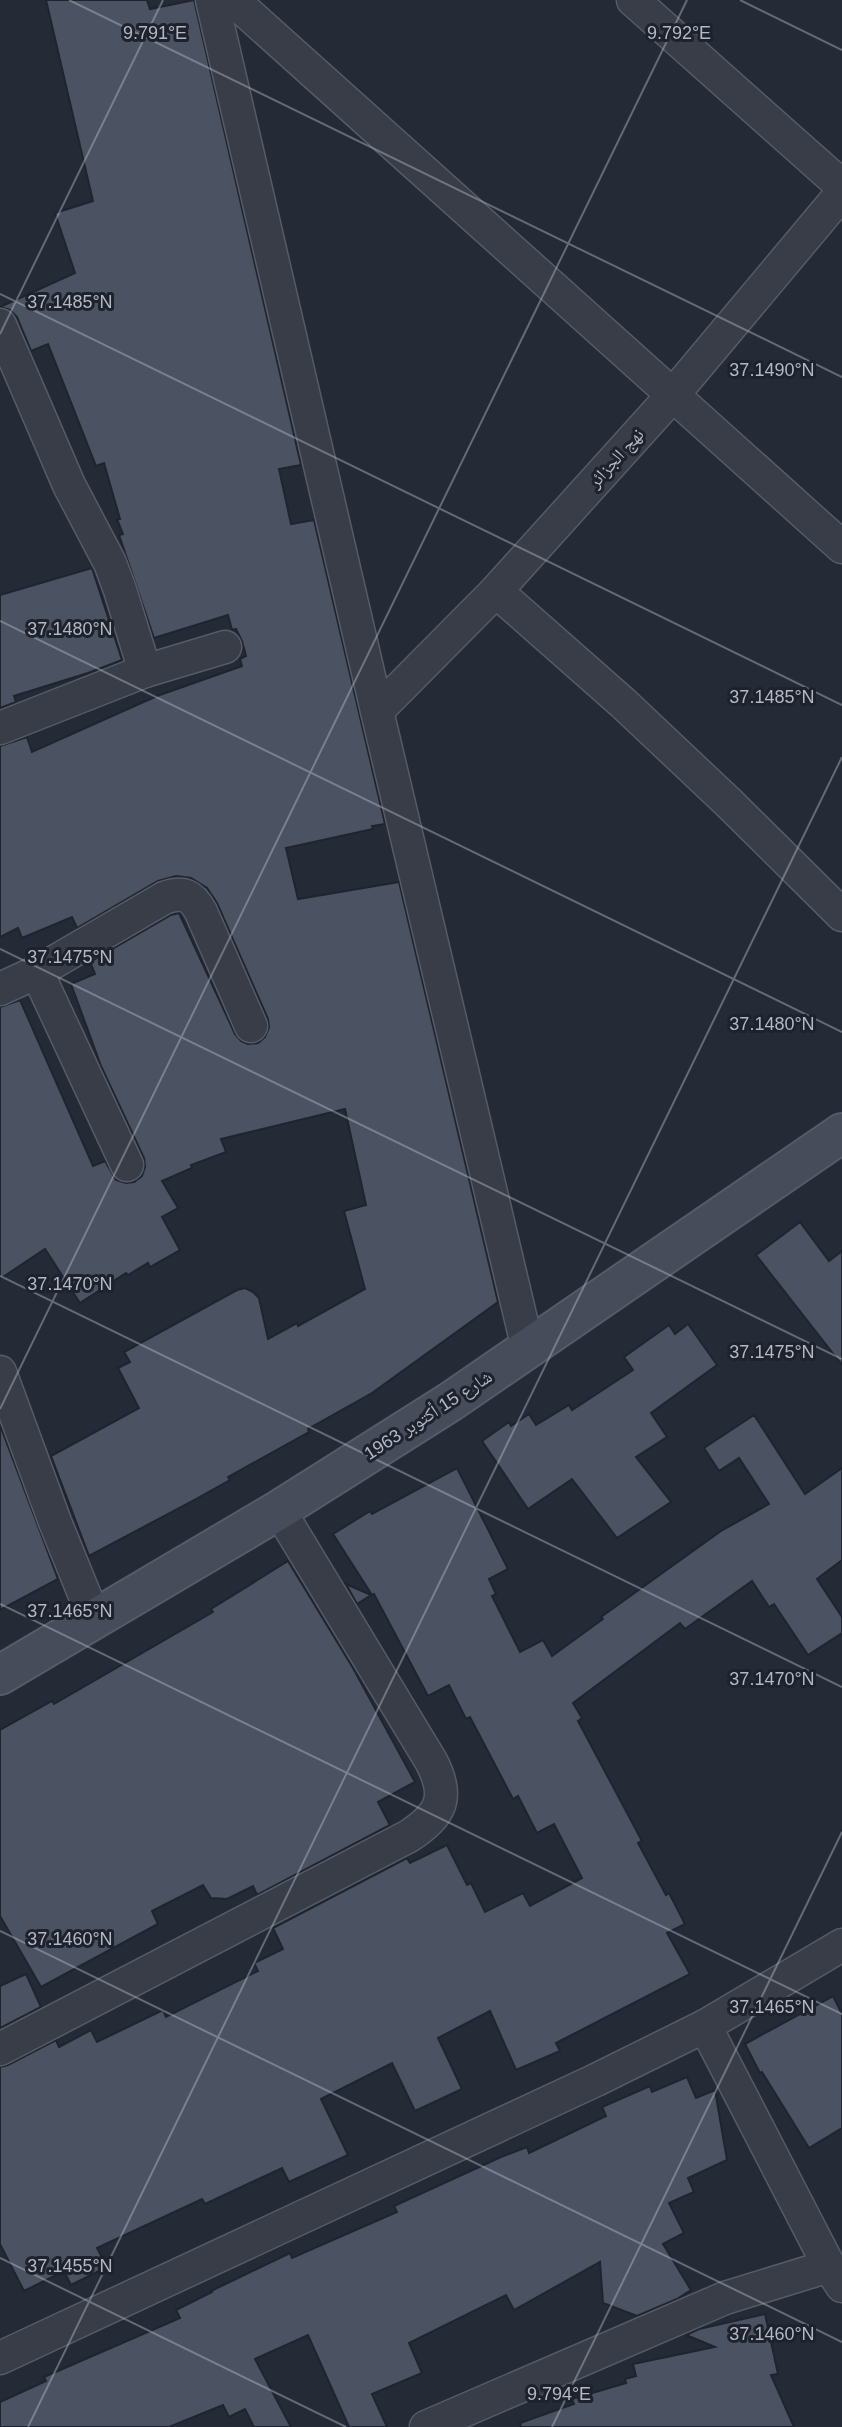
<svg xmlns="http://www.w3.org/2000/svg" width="842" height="2427" font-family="Helvetica,'Noto Naskh Arabic',sans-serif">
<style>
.building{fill:#4b5261;stroke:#1f242f;stroke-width:2}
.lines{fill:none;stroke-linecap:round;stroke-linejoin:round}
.street-casing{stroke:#565b66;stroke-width:35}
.secondary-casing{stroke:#565b66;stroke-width:42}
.street{stroke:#383d48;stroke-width:32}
.secondary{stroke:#464c5a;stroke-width:38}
.ticks{fill:none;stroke:#b3b8c4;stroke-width:2;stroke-opacity:0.45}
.labels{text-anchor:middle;stroke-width:6;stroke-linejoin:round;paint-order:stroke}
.street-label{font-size:18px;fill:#b3b8c4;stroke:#1d222d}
.ticks-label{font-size:18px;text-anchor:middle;fill:#b3b8c4;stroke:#1d222d;stroke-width:6;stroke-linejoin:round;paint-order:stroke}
</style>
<rect width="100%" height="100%" fill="#242b37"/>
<g class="building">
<path d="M46,0H147L150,9L194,0L301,465L279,469L291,524L314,520L385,824L372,826L373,829L286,848L298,899L399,882L498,1302L372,1393L308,1429L309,1432L228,1477L230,1480L196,1499L89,1556L51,1456L139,1408L118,1368L130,1362L124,1352L237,1290L245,1288L253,1292L259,1298L268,1339L297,1323L298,1326L365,1289L344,1211L366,1205L345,1109L221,1139L226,1152L191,1165L192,1168L162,1181L178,1208L162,1217L180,1250L150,1267L148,1263L128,1275L126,1273L80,1303L45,1249L0,1279V1007L20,1000L93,1166L105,1161L116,1180L126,1183L134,1182L142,1176L145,1167L144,1158L101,1066L71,984L95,974L90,962L171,915L179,913L235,1034L241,1041L248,1044L258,1043L265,1037L269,1027L268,1019L217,903L207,888L191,878L176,876L158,881L77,928L72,917L22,938L18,928L0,937V746L27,737L32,752L157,696L242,666L240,659L246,656L242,641L236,629L232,630L228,615L154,638L119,535L123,534L117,519H120L104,463L96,466L48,344L31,351L17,317L10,310L0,307L75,273L55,213L93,201Z"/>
<path d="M92,568L122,660L88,673L14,696L16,702L0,708V595Z"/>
<path d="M800,1222L829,1261L842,1251V1365L756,1255Z"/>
<path d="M688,1324L717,1365L651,1413L667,1437L636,1457L671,1502L617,1538L572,1479L528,1509L482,1441L509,1422L511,1426L529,1414L536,1425L569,1405L572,1410L633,1370L624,1357L669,1325L675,1334Z"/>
<path d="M754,1415L805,1494L842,1468V1560L817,1579L842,1617V1633L808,1655L774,1604L769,1607L752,1581L685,1629L680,1623L573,1703L582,1718L578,1721L642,1841L638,1843L666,1895L669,1893L685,1924L667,1933L690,1974L556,2043L560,2051L516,2070L490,2011L438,2038L462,2089L415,2111L392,2063L321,2099L348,2155L289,2182L282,2168L205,2204L202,2199L97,2248L107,2267L71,2285L64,2271L24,2291L0,2244V2067L8,2065L56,2040L59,2047L91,2030L97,2042L163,2010L166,2017L258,1971L254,1963L283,1949L273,1928L407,1858L410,1863L447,1845L467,1885L471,1883L485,1912L523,1893L530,1906L582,1878L554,1824L537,1833L518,1796L513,1799L470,1717L466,1719L449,1685L428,1696L374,1594L372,1595L333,1534L370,1511L372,1514L457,1468L508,1569L489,1579L496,1594L492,1596L520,1652L543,1640L552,1656L603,1619L601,1617L721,1531L769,1504L739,1458L719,1471L704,1448Z"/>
<path d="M0,1425L58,1579L0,1610Z"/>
<path d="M288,1561L353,1668L415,1782L378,1802L390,1825L257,1895L253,1886L227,1899L211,1898L203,1885L152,1911L158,1924L41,1987L0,1916V1730L52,1701L54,1704L213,1612L211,1609Z"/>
<path d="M346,1584L371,1595L357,1604Z"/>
<path d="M26,1974L41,2007L0,2028V1986Z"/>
<path d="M833,1996L842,2014V2128L809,2148L762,2072L760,2073L745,2044Z"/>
<path d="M687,2077L696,2098L715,2090L727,2160L688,2178L694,2192L669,2203L684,2233L663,2244L691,2290L677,2299L637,2316L603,2303L600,2262L514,2310L506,2295L409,2343L422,2373L372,2394L387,2427H349L308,2335L255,2359L291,2427H254L245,2409L229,2417L223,2405L169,2427H0V2402L46,2381L44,2377L180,2318L176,2310L212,2292L211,2291L290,2253L292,2258L397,2212L394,2206L501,2157L527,2147L529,2153L606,2116L602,2107L650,2086L652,2092Z"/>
<path d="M765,2314L778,2374L771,2375L794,2427H521L520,2423L574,2404L572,2399L626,2383L625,2379L636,2376L633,2364L715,2347L686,2335L699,2329Z"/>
</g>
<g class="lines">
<g class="street-casing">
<g id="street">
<path d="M212,0L377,711L528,1349"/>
<path d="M233,0L842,547"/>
<path d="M633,0L842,186"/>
<path d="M0,325L69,485L110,563L120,590L145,671"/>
<path d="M496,591L623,703L729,803L842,915"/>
<path d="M377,711L496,591L672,396L842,193"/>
<path d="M0,728L145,671L225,647"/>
<path d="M37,972L127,1165"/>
<path d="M0,989L37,972L164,898C183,891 192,895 201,912L251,1026"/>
<path d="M0,1372L55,1522L94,1618"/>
<path d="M705,2026L829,2266L842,2286"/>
<path d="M0,2049L409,1836C442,1814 450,1797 431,1761L279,1510"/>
<path d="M0,2358L596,2080L705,2026L842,1945"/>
<path d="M426,2427L725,2298L829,2266"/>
</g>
</g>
<g class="secondary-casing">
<path id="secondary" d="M0,1675L279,1510L450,1402L842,1133"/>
</g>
<use href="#street" class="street"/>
<use href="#secondary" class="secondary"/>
</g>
<path class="ticks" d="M69,0L842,377M740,0L842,50M0,294L842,705M0,334L163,0M0,621L842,1032M0,949L842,1359M0,1276L842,1687M0,1409L687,0M0,1604L842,2014M0,1931L842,2342M0,2258L346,2427M28,2427L842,757M552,2427L842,1832"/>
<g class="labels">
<g class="street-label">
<text transform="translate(616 458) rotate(-48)" y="6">نهج الجزائر</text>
<text transform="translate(428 1415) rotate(-33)" y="6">شارع 15 أكتوبر 1963</text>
</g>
</g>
<g class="ticks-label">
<text x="155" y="39">9.791°E</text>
<text x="679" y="39">9.792°E</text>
<text x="70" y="308">37.1485°N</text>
<text x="772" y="376">37.1490°N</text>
<text x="70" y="635">37.1480°N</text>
<text x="772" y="703">37.1485°N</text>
<text x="70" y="963">37.1475°N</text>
<text x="772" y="1030">37.1480°N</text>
<text x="70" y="1290">37.1470°N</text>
<text x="772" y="1358">37.1475°N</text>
<text x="70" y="1617">37.1465°N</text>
<text x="772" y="1685">37.1470°N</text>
<text x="70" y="1945">37.1460°N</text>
<text x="772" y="2013">37.1465°N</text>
<text x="70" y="2272">37.1455°N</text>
<text x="772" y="2340">37.1460°N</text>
<text x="559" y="2400">9.794°E</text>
</g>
</svg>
